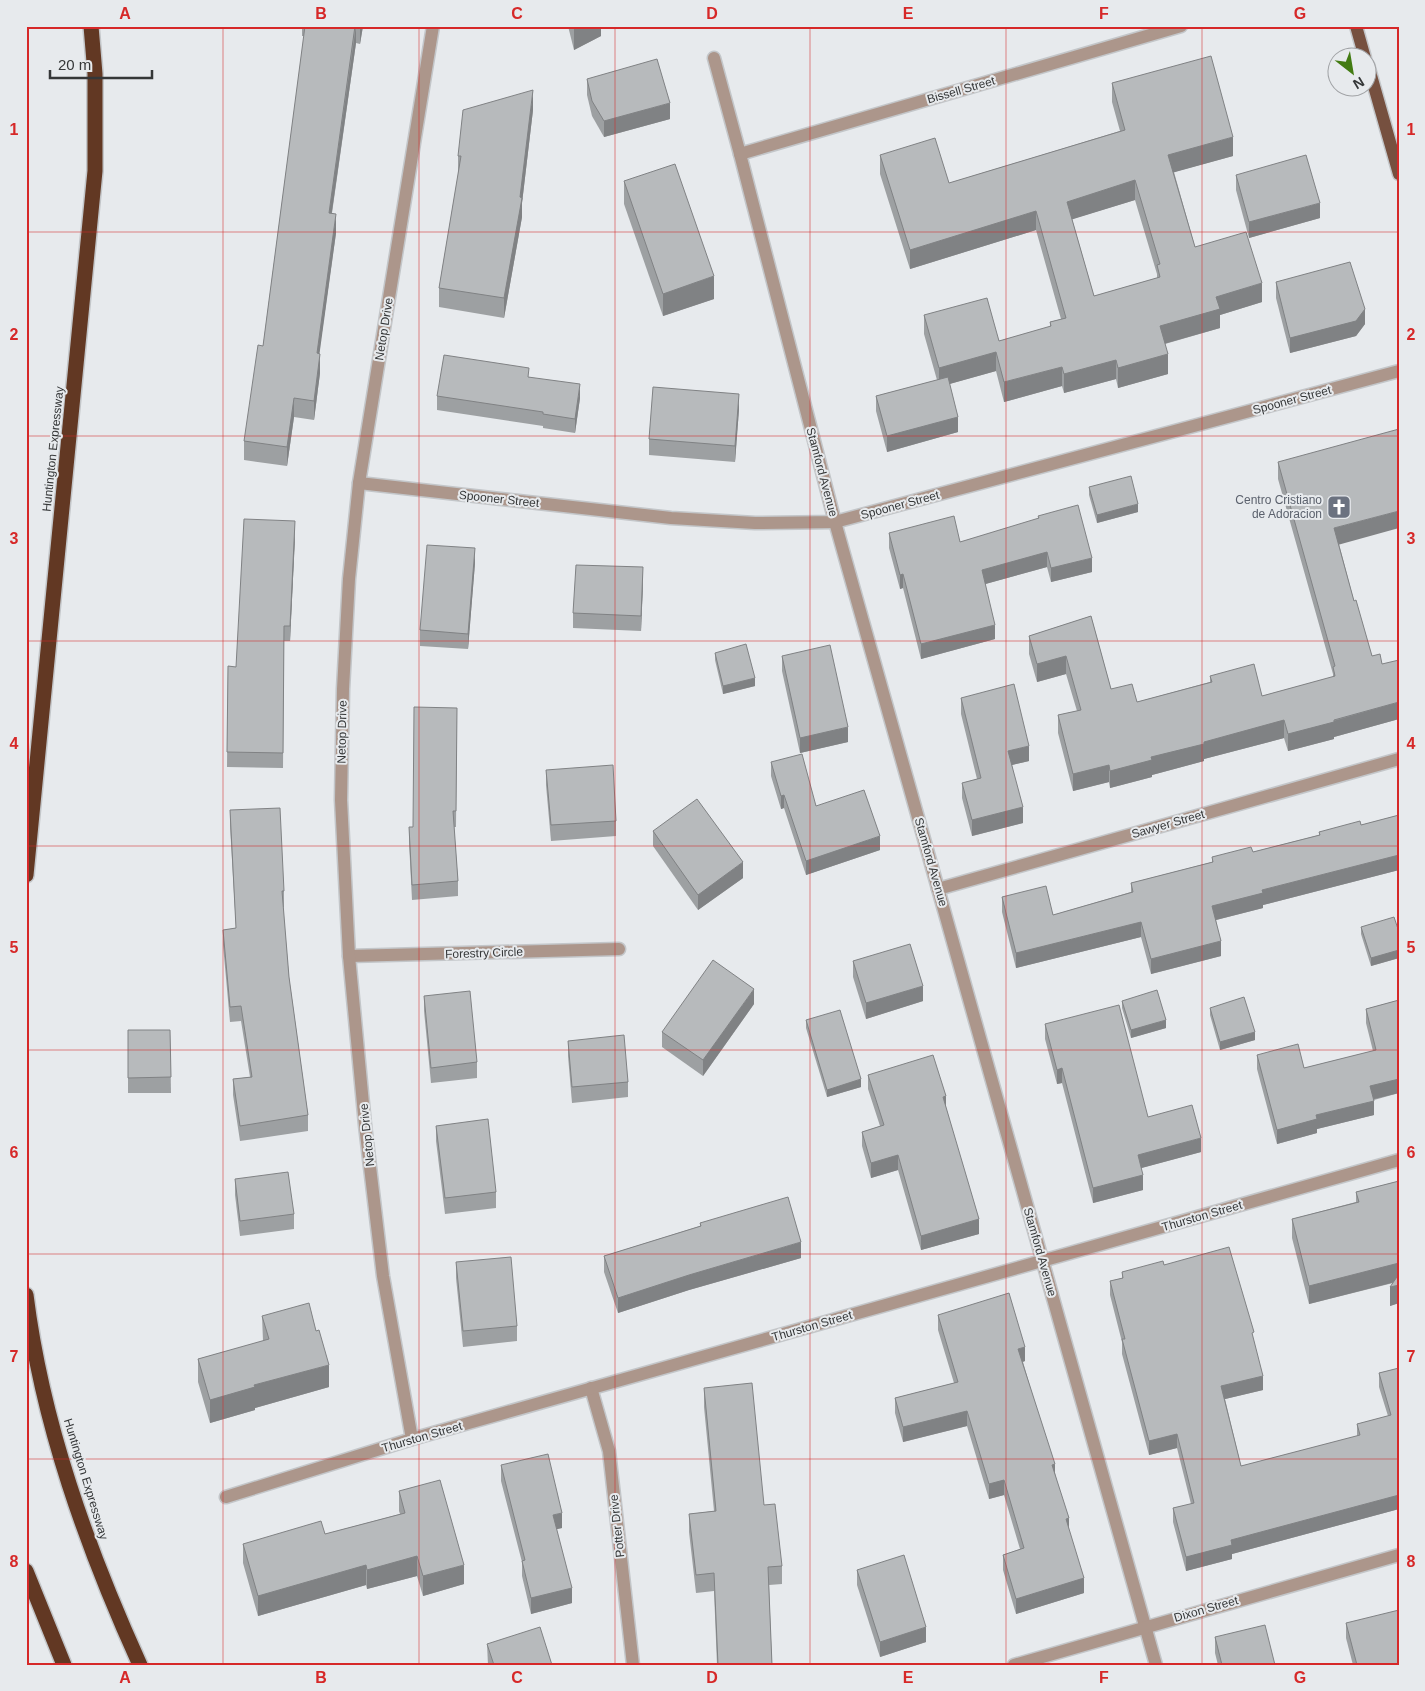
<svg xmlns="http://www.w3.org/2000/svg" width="1425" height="1691" font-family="Helvetica,sans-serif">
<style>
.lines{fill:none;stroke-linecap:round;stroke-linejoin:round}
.street-casing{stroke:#c3c6c9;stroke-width:15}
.primary-casing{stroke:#c3c6c9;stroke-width:15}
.highway-casing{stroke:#c3c6c9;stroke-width:18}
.street{stroke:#ac968b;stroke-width:12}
.primary{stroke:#76503f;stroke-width:12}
.highway{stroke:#623823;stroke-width:15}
.wall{fill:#9da0a2;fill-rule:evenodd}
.shaded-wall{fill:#808284}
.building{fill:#b7babc;stroke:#808284;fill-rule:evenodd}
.grid{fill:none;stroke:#d62828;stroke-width:1;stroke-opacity:0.55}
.labels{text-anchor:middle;stroke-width:4;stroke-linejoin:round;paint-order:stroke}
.street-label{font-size:12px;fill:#353738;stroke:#e7eaed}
.worship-label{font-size:12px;fill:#5b616d;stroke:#e7eaed;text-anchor:end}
.neatline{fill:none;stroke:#d62828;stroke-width:2}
.grid-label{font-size:16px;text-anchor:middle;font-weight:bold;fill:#d62828}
</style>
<rect width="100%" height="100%" fill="#e7eaed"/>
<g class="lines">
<g class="street-casing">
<g id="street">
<path d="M714,58L740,154L835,522L1156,1665"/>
<path d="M740,154L1181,26"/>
<path d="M359,483L671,518L755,523L835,522L1399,371"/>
<path d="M938,889L1399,759"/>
<path d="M349,956L619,949"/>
<path d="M591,1388L609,1451L633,1665"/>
<path d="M412,1439L383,1276L365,1125L349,956L341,800L343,689L349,579L359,483L433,26"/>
<path d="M226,1497L412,1439L1399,1160"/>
<path d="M1014,1665L1399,1555"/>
</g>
</g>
<g class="primary-casing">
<g id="primary">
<path d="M1356,26L1365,58"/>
<path d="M1368,65L1399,174"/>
</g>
</g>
<g class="highway-casing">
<g id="highway">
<path d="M26,875L95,171V74L91,26"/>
<path d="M26,1295C42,1423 87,1548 140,1665"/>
<path d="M26,1571L64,1665"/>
</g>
</g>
<use href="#street" class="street"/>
<use href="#primary" class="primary"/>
<use href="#highway" class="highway"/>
</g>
<g class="wall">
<path d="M302,26H363L360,44L356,43L332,213L336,233L319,353L320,373L314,420L294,417L287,466L244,460V441L263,346L304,36H302Z"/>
<path d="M568,26H601V36L574,50Z"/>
<path d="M587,79L670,119L604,137L592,116L587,95Z"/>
<path d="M1112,83L1233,156L1174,172L1195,247L1262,302L1220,315V328L1165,344L1168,374L1118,388L1116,379L1064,393L1062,386L1004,402L996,371L949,384L958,432L887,452L876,411V396L937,380L924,334V315L999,341L1050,327V322L1061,319L1036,230L910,269L880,174V155L949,183L1120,131L1112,102ZM1135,200L1157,274V278L1094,296L1072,219Z"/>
<path d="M533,110L522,203V217L504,318L439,307V288L458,175V156Z"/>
<path d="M1236,175L1320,218L1249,238L1236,190Z"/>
<path d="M624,181L714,299L663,316L624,204Z"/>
<path d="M1276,282L1365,324L1356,336L1290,353L1276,298Z"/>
<path d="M529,377L580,398L575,433L543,428V426L437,410V396Z"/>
<path d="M739,409L735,462L649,455V439Z"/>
<path d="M1278,462L1339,544L1354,601L1372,656L1399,719L1334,737V739L1288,751L1284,738L1204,759V761L1152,775V777L1110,788L1109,782L1073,791L1058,733V715L1077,711L1066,674L1037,682L1029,654V636L1091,616L1111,689L1137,702L1210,682V676L1262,696L1333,677V674L1278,479Z"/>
<path d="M1089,487L1138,512L1097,523L1089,495Z"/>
<path d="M1038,516L1092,572L1051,582L1047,567L985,584L995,639L921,659L903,588L900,589L889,548V533L960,542L1038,519Z"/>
<path d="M295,537L290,641H284L283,768L227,767L228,666L236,667Z"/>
<path d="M475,563L468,649L420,646V630Z"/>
<path d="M643,583L641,631L573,628V613Z"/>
<path d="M715,653L755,686L723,694L715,660Z"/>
<path d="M782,656L848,742L800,753L782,671Z"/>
<path d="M961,698L1029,761L1012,765L1023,823L972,836L962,798V783L977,779L961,714Z"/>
<path d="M457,708L456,827H454L458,881V896L412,900L409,842V827H413Z"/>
<path d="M771,762L816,806L880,850L806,875L784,808L781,809L771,776Z"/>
<path d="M546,770L616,821V836L551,841L546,785Z"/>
<path d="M230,810L284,891V907H283L289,977L308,1115V1131L240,1141L233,1095V1079L250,1077L241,1021L230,1022L223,945V930L236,928L230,826Z"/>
<path d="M1399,815V870L1263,905V908L1216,920L1221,956L1151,974L1141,937L1016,968L1002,912V897L1053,915L1131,892V883L1212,862V857L1253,852L1319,835V832L1361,825Z"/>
<path d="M653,831L743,878L698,910L653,846Z"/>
<path d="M1361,927L1399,932V958L1371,966L1361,934Z"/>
<path d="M853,961L923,1001L866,1019L853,977Z"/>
<path d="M424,996L477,1062V1078L431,1083L424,1011Z"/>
<path d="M1399,1000V1093L1374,1100V1115L1317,1129V1133L1277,1144L1257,1069V1055L1304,1068L1373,1051L1366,1023V1009Z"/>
<path d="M1122,1001L1166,1028L1131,1038L1122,1008Z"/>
<path d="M754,1004L703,1076L662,1047V1032Z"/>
<path d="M1210,1008L1255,1040L1220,1050L1210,1015Z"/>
<path d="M806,1020L861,1087L827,1097L806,1028Z"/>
<path d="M1045,1024L1148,1117L1201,1152L1141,1168L1143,1190L1093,1203L1062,1083L1057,1084L1045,1039Z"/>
<path d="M128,1030H170L171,1093H128Z"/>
<path d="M568,1041L628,1082V1097L572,1103L568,1056Z"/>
<path d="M868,1075L946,1107L979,1234L921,1250L898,1170L871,1178L862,1146V1132L880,1126L868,1089Z"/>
<path d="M436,1126L496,1192V1208L445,1214L436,1141Z"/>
<path d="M235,1179L294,1214V1229L240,1236L235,1195Z"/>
<path d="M1399,1181V1303L1390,1306L1393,1283L1309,1304L1292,1238V1219L1356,1202V1192Z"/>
<path d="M700,1223L801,1258L689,1290L618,1313L604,1272V1256L700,1226Z"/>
<path d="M456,1262L517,1326V1341L463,1347L456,1278Z"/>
<path d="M1164,1265L1254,1341L1263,1390L1225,1399L1241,1466L1357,1436V1424L1388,1416L1379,1387V1373L1399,1368V1509L1232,1554V1559L1186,1571L1173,1522V1508L1191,1504L1177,1448L1149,1455L1122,1354V1342L1110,1295V1281L1122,1278V1272Z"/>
<path d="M938,1315L1025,1361L1023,1362L1055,1473L1084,1593L1016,1614L1003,1570V1555L1020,1549L1004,1495L989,1499L967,1426L903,1442L895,1413V1398L954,1383L938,1330Z"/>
<path d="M262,1316L329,1387L255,1408V1410L210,1423L198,1382V1359L263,1341Z"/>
<path d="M704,1388L764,1505L782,1566V1584L769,1585L772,1665H717L714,1591L696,1593L689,1532V1514L714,1511L704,1407Z"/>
<path d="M501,1465L562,1528L556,1529L572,1603L531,1614L522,1576V1562L501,1481Z"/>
<path d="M399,1491L464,1584L423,1596L417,1576L367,1589L366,1585L258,1616L243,1563V1544L325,1534L400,1514L399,1511Z"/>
<path d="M857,1570L926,1642L880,1657L857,1585Z"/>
<path d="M1346,1623L1399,1665H1353L1346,1638Z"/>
<path d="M1215,1637L1275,1665H1218L1215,1653Z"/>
<path d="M487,1644L552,1665H488Z"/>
</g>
<g class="shaded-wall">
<path d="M356,26V43L329,232V213Z"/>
<path d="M360,26H363L360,44Z"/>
<path d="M577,26H601V36L574,50V28Z"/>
<path d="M533,90V110L522,203V217L504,318V298L520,197Z"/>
<path d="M670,103V119L604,137V121Z"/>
<path d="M1233,137V156L1168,174V155Z"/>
<path d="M1135,180V200L1067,221V202Z"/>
<path d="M1320,203V218L1249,238V222Z"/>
<path d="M1036,211V230L910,269V250Z"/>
<path d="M336,214V233L317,372V353Z"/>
<path d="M714,276V299L663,316V294Z"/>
<path d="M1262,283V302L1220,315V328L1160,345V326L1216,297Z"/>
<path d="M1365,309V324L1356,336L1290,353V338Z"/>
<path d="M996,352V371L939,387V368Z"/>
<path d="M320,354V373L314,420V401Z"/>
<path d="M1168,354V374L1118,388V368Z"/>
<path d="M1116,360V379L1064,393V374Z"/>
<path d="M1062,367V386L1004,402V382Z"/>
<path d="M580,384V398L575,433V419Z"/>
<path d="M739,394V409L735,462V446Z"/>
<path d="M294,398V417L287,466V447Z"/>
<path d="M958,417V432L887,452V436Z"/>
<path d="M1138,504V512L1097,523V515Z"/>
<path d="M1399,511V528L1334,546V528Z"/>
<path d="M295,521V537L290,641V626Z"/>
<path d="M475,548V563L468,649V634Z"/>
<path d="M1047,552V567L982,585V570Z"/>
<path d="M1092,558V572L1051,582V568Z"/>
<path d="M643,567V583L641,631V616Z"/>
<path d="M903,574V588L900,589V575Z"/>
<path d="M995,625V639L921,659V644Z"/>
<path d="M1066,656V674L1037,682V664Z"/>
<path d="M755,678V686L723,694V686Z"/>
<path d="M1399,702V719L1334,737V739L1288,751V734Z"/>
<path d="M1284,720V738L1204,759V761L1152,775V777L1110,788V771L1151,757L1204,742Z"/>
<path d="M848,727V742L800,753V738Z"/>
<path d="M1029,746V761L1008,766V751Z"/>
<path d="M1109,765V782L1073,791V774Z"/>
<path d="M784,795V808L781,809V796Z"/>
<path d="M1023,807V823L972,836V820Z"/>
<path d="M880,836V850L806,875V861Z"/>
<path d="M1399,855V870L1263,905V908L1212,921V906L1262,890Z"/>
<path d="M743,862V878L698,910V895Z"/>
<path d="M1141,922V937L1016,968V953Z"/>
<path d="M1221,941V956L1151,974V959Z"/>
<path d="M1399,950V958L1371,966V958Z"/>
<path d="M923,986V1001L866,1019V1003Z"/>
<path d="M754,989V1004L703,1076V1060Z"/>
<path d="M1166,1020V1028L1131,1038V1030Z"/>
<path d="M1255,1032V1040L1220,1050V1042Z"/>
<path d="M1062,1068V1083L1057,1084V1070Z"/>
<path d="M861,1079V1087L827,1097V1090Z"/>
<path d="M1399,1079V1093L1370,1100V1086Z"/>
<path d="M946,1096V1110L943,1097Z"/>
<path d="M1374,1101V1115L1317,1129V1133L1277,1144V1130L1316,1115Z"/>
<path d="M1201,1138V1152L1138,1169V1155Z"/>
<path d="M898,1155V1170L871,1178V1163Z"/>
<path d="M1143,1175V1190L1093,1203V1188Z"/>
<path d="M979,1219V1234L921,1250V1236Z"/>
<path d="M801,1242V1258L689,1290L618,1313V1298L689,1275Z"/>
<path d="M1399,1263V1281L1309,1304V1286Z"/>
<path d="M1399,1285V1303L1390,1306V1287Z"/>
<path d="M1025,1347V1361L1018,1363V1349Z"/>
<path d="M329,1365V1387L255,1408V1410L210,1423V1400L254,1385Z"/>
<path d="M1263,1376V1390L1221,1400V1386Z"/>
<path d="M967,1411V1426L903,1442V1427Z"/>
<path d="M1177,1434V1448L1149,1455V1441Z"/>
<path d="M1055,1464V1479L1052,1465Z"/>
<path d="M1004,1480V1495L989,1499V1484Z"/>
<path d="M1399,1495V1509L1232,1554V1559L1186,1571V1557L1231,1540Z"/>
<path d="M562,1513V1528L553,1530V1515Z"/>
<path d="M1069,1518V1533L1066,1519Z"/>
<path d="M417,1556V1576L367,1589V1570Z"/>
<path d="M366,1565V1585L258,1616V1596Z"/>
<path d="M464,1565V1584L423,1596V1576Z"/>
<path d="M1084,1578V1593L1016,1614V1599Z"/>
<path d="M572,1588V1603L531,1614V1598Z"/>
<path d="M926,1627V1642L880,1657V1642Z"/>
</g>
<g class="building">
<path d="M305,26H355L329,213L336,214L317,353L320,354L314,401L294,398L287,447L244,441L258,345L263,346Z"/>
<path d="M1211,56L1233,137L1168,155L1195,247L1246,232L1262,283L1216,297L1220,309L1160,326L1168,354L1118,368L1116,360L1064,374L1062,367L1004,382L996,352L939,368L924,315L987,298L999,341L1051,326L1050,322L1066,318L1036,211L910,250L880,155L935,138L949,183L1125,130L1112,83ZM1135,180L1160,264L1157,265L1160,277L1094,296L1067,202Z"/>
<path d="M657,59L670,103L604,121L592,101L587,79Z"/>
<path d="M533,90L520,197L522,198L504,298L439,288L461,156H458L463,110Z"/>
<path d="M1306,155L1320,203L1249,222L1236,175Z"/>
<path d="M675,164L714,276L663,294L624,181Z"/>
<path d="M1350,262L1365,309L1356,321L1290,338L1276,282Z"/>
<path d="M444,355L529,368L528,377L580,384L575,419L543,414V412L437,396Z"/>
<path d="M948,377L958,417L887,436L876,396Z"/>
<path d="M653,387L739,394L735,446L649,439Z"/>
<path d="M1399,429V511L1334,528L1354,601L1356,600L1372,656L1380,654L1382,664L1399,660V702L1334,720V722L1288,734L1284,720L1204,742V744L1151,757L1152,760L1110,771L1109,765L1073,774L1058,715L1081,710L1066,656L1037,664L1029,636L1091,616L1111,689L1132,684L1137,702L1212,682L1210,676L1254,664L1262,696L1335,676L1333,667L1335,666L1278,462Z"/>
<path d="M1131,476L1138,504L1097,515L1089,487Z"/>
<path d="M1078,505L1092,558L1051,568L1047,552L982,570L995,625L921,644L903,574L900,575L889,533L954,516L960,542L1039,518L1038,516Z"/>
<path d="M244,519L295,521L290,626H284L283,753L227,752L228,666L236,667Z"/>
<path d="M427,545L475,548L468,634L420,630Z"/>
<path d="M576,565L643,567L641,616L573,613Z"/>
<path d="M746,644L755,678L723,686L715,653Z"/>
<path d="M830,645L848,727L800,738L782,656Z"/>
<path d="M1014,684L1029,746L1008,751L1023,807L972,820L962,783L981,778L961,698Z"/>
<path d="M414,707L457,708L456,811H453L458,881L412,885L409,827H413Z"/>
<path d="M802,754L816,806L864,790L880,836L806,861L784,795L781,796L771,762Z"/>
<path d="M613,765L616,821L551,825L546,770Z"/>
<path d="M697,799L743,862L698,895L653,831Z"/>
<path d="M280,808L284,891H282L289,977L308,1115L240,1126L233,1079L252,1077L241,1006L230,1007L223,930L236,928L230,810Z"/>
<path d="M1399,815V855L1262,890L1263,893L1212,906L1221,941L1151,959L1141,922L1016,953L1002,897L1046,886L1053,915L1133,892L1131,883L1213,862L1212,857L1251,847L1253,852L1320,835L1319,832L1360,821L1361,825Z"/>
<path d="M1394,917L1399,932V950L1371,958L1361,927Z"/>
<path d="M910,944L923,986L866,1003L853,961Z"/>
<path d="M713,960L754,989L703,1060L662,1032Z"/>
<path d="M1157,990L1166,1020L1131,1030L1122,1001Z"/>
<path d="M470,991L477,1062L431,1068L424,996Z"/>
<path d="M1244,997L1255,1032L1220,1042L1210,1008Z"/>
<path d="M1399,1000V1079L1370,1086L1374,1101L1316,1115L1317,1119L1277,1130L1257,1055L1298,1044L1304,1068L1376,1050L1366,1009Z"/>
<path d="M1119,1005L1148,1117L1192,1105L1201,1138L1138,1155L1143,1175L1093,1188L1062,1068L1057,1070L1045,1024Z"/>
<path d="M840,1010L861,1079L827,1090L806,1020Z"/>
<path d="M128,1030H170L171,1077L128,1078Z"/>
<path d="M624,1035L628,1082L572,1087L568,1041Z"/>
<path d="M933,1055L946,1096L943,1097L979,1219L921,1236L898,1155L871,1163L862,1132L884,1125L868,1075Z"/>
<path d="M488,1119L496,1192L445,1198L436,1126Z"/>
<path d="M288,1172L294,1214L240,1221L235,1179Z"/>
<path d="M1399,1181V1263L1309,1286L1292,1219L1359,1202L1356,1192Z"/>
<path d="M788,1197L801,1242L689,1275L618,1298L604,1256L701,1226L700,1223Z"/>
<path d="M1229,1247L1254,1332L1252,1333L1263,1376L1221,1386L1241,1466L1360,1435L1357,1424L1391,1415L1379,1373L1399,1368V1495L1231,1540L1232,1545L1186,1557L1173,1508L1194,1503L1177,1434L1149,1441L1122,1339H1125L1110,1281L1123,1278L1122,1272L1163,1261L1164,1265Z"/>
<path d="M511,1257L517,1326L463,1331L456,1262Z"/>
<path d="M1399,1274V1285L1390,1287Z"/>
<path d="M1009,1293L1025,1347L1018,1349L1055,1464L1052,1465L1069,1518L1066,1519L1084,1578L1016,1599L1003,1555L1024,1548L1004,1480L989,1484L967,1411L903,1427L895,1398L958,1382L938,1315Z"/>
<path d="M309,1303L316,1331L319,1330L329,1365L254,1385L255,1387L210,1400L198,1359L269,1339L262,1316Z"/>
<path d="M752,1383L764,1505L775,1504L782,1566L768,1567L772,1665H718L714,1573L696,1575L689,1514L716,1511L704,1388Z"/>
<path d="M548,1454L562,1513L553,1515L572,1588L531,1598L522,1561L525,1560L501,1465Z"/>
<path d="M440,1480L464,1565L423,1576L417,1556L367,1570L366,1565L258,1596L243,1544L321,1521L325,1534L405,1513L399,1491Z"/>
<path d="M904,1555L926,1627L880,1642L857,1570Z"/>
<path d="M1399,1610V1665H1357L1346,1623Z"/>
<path d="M1265,1625L1275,1665H1222L1215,1637Z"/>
<path d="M540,1627L552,1665H494L487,1644Z"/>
</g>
<path class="grid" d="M223,26V1665M419,26V1665M615,26V1665M810,26V1665M1006,26V1665M1202,26V1665M26,232H1399M26,436H1399M26,641H1399M26,846H1399M26,1050H1399M26,1254H1399M26,1459H1399"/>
<defs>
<g id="church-square" transform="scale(1.25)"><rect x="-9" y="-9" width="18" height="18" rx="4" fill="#6b7280" stroke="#e7eaed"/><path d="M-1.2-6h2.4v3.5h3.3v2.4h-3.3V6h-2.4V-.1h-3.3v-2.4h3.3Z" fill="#fff"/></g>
</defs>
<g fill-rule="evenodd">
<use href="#church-square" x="1339" y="507"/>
</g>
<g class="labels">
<g class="street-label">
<text transform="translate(961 90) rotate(-16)" y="4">Bissell Street</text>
<text transform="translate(384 329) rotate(-81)" y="4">Netop Drive</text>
<text transform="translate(1292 400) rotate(-15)" y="4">Spooner Street</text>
<text transform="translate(53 449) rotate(-84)" y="4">Huntington Expressway</text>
<text transform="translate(822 472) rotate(75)" y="4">Stamford Avenue</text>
<text transform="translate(499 499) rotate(6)" y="4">Spooner Street</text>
<text transform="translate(900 505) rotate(-15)" y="4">Spooner Street</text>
<text transform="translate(342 732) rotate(-89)" y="4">Netop Drive</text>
<text transform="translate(1168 824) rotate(-16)" y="4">Sawyer Street</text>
<text transform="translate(931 862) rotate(74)" y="4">Stamford Avenue</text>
<text transform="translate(484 953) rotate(-2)" y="4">Forestry Circle</text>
<text transform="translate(367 1135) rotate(-96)" y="4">Netop Drive</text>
<text transform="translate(1202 1216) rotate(-16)" y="4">Thurston Street</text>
<text transform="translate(1040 1252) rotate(74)" y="4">Stamford Avenue</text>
<text transform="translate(812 1326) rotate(-16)" y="4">Thurston Street</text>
<text transform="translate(422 1437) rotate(-16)" y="4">Thurston Street</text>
<text transform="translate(86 1479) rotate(73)" y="4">Huntington Expressway</text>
<text transform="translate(617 1526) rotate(-96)" y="4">Potter Drive</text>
<text transform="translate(1206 1609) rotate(-16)" y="4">Dixon Street</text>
</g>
<g class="worship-label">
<text x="1322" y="504">Centro Cristiano<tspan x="1322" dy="14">de Adoracion</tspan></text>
</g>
</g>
<rect width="1425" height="1691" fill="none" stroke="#e7eaed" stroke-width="55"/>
<g transform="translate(1352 72) rotate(149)"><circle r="24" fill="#e7eaed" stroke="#a0a2a5"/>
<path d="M0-4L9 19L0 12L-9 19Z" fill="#427b12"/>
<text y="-8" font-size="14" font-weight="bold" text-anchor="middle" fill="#353738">N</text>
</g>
<path d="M50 70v8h102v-8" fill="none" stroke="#353738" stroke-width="2.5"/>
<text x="58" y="70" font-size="15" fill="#353738" stroke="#e7eaed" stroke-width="4" paint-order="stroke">20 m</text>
<rect x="28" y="28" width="1370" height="1636" class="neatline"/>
<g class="grid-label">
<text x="125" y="19">A</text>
<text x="321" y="19">B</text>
<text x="517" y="19">C</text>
<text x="712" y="19">D</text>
<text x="908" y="19">E</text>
<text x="1104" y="19">F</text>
<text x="1300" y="19">G</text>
<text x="14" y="135">1</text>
<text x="1411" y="135">1</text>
<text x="14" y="340">2</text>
<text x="1411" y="340">2</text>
<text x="14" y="544">3</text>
<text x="1411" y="544">3</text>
<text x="14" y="749">4</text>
<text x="1411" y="749">4</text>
<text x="14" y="953">5</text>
<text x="1411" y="953">5</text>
<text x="14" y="1158">6</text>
<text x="1411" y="1158">6</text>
<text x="14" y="1362">7</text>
<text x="1411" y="1362">7</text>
<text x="14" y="1567">8</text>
<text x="1411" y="1567">8</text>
<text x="125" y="1683">A</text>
<text x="321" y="1683">B</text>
<text x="517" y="1683">C</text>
<text x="712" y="1683">D</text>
<text x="908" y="1683">E</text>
<text x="1104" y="1683">F</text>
<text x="1300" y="1683">G</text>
</g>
</svg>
